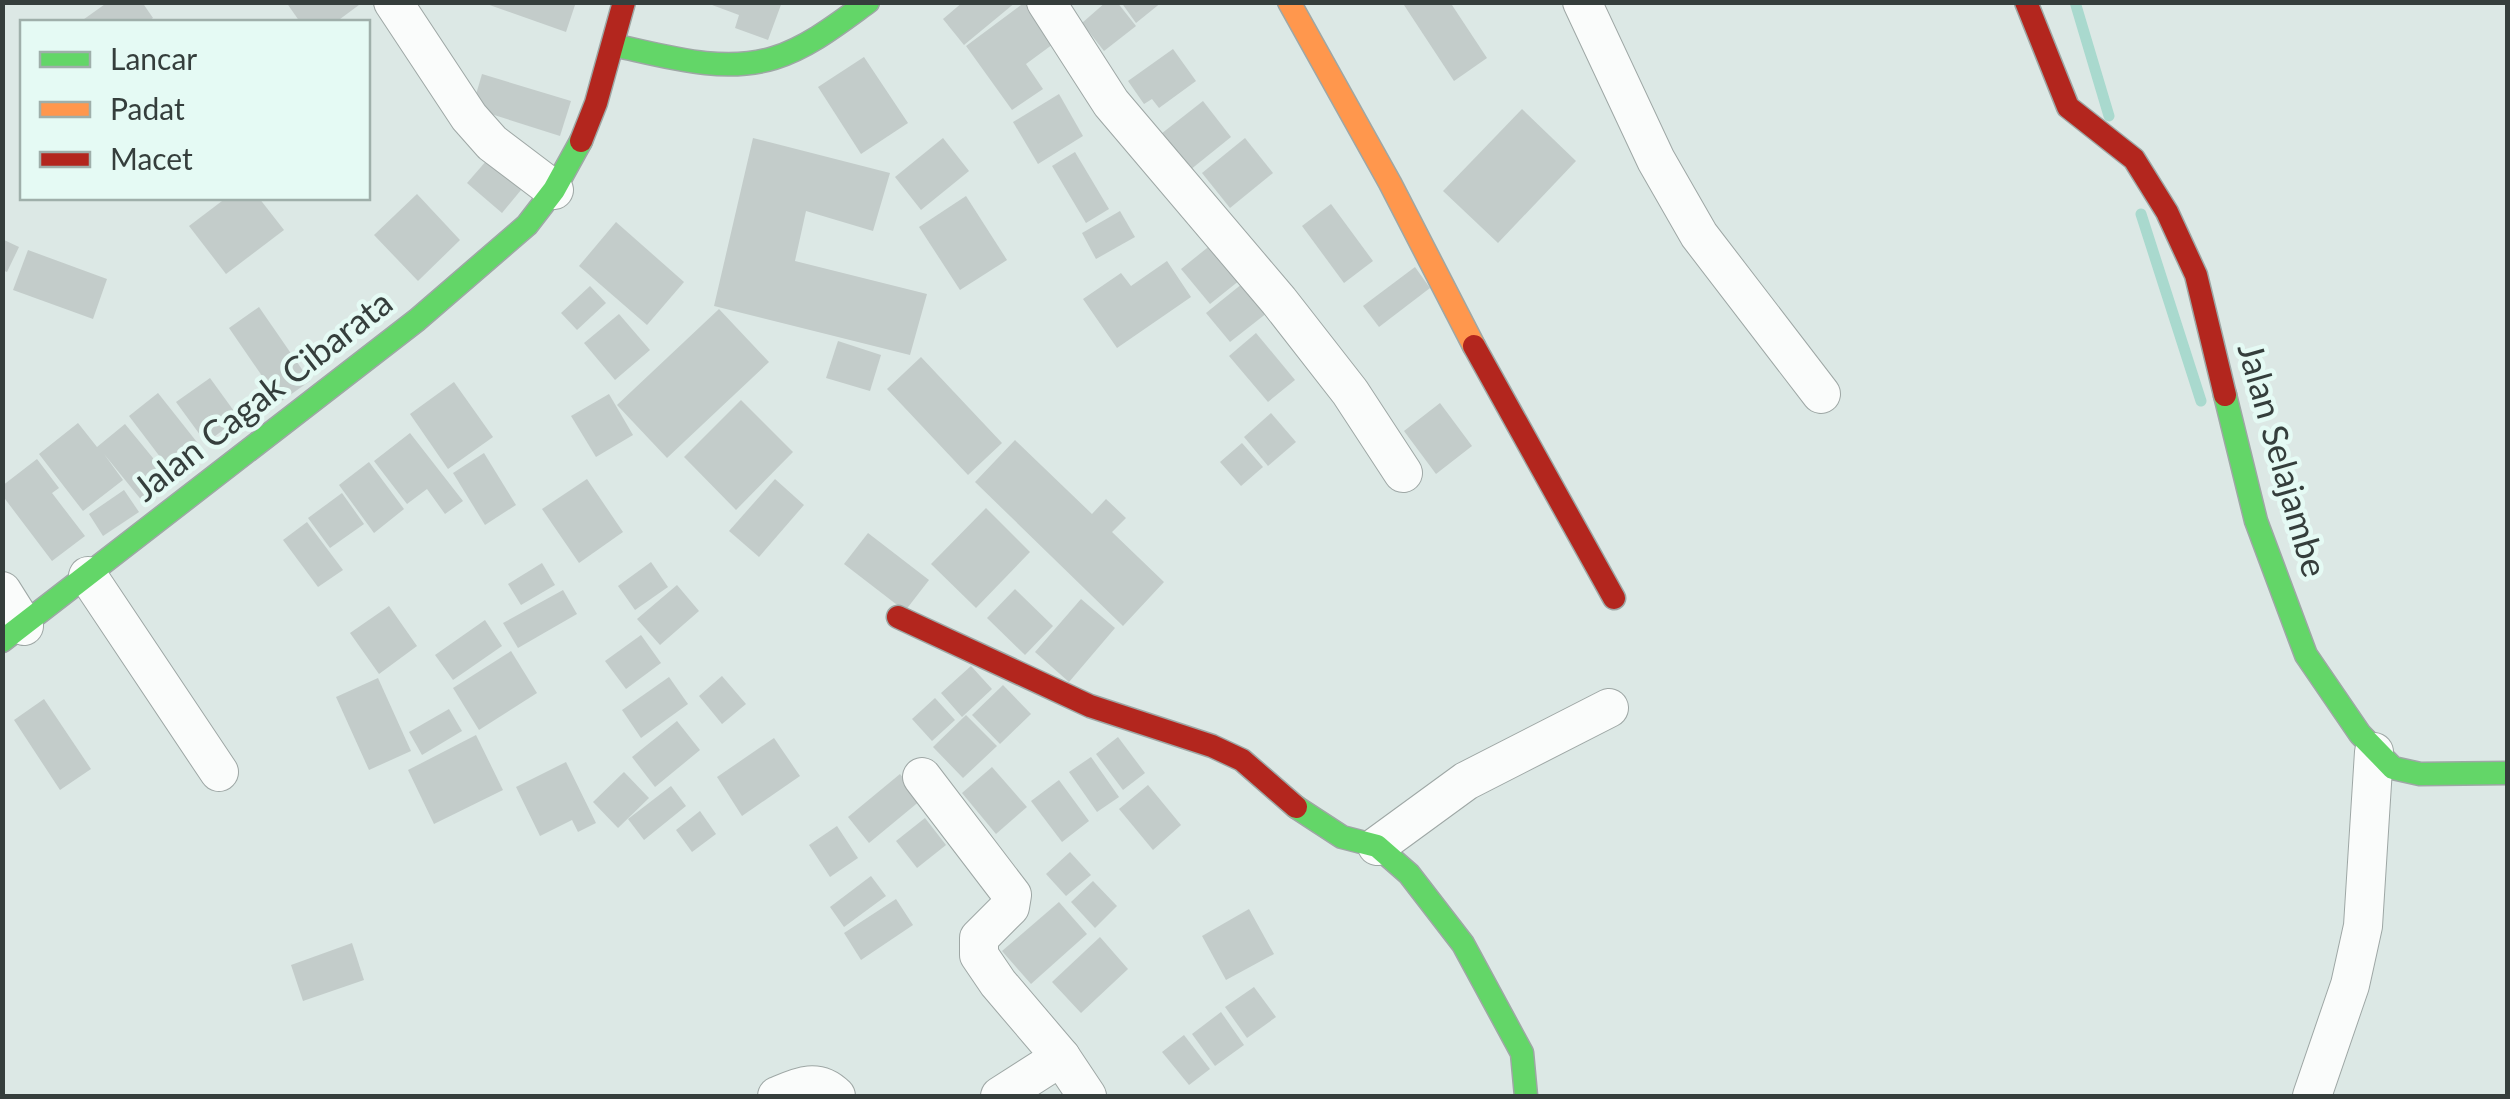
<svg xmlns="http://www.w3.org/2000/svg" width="2510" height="1099" font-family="Lato,sans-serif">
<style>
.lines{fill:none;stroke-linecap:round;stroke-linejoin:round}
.stream{stroke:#a9d9ce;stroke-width:11}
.building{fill:#c3ccca}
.street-casing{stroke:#9ea7a5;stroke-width:40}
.fast-casing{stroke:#9ea7a5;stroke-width:25}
.slow-casing{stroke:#9ea7a5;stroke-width:25}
.jam-casing{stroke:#9ea7a5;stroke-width:25}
.street{stroke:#fafcfb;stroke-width:38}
.fast{stroke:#63d668;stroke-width:22}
.slow{stroke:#ff974d;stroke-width:22}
.jam{stroke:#b3261e;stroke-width:22}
.labels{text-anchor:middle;stroke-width:9;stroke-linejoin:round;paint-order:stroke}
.street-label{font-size:35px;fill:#353e3c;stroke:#e5faf4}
</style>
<rect width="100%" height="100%" fill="#dce8e5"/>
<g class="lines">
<g class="stream">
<path d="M2075,2L2109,116"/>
<path d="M2141,214L2201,401"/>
</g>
</g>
<g class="building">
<path d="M108,2H142L153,18L147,22H80Z"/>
<path d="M286,2H363L336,22H300Z"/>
<path d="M481,2H576L566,32Z"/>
<path d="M704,2H782L768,40L735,28L739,15Z"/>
<path d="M963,2H1016L964,45L943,19Z"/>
<path d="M1025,2H1039L1064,36L1026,64L1043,89L1012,110L966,46Z"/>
<path d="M1106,2H1117L1136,26L1104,51L1082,23Z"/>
<path d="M1121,2H1162L1136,23Z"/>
<path d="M1402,2H1450L1487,58L1454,81Z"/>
<path d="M1173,49L1196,81L1159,108L1152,99L1144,104L1128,81Z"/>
<path d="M864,57L908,123L861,154L818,87Z"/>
<path d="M482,74L571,101L560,136L472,108Z"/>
<path d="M1059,94L1083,136L1038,164L1013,122Z"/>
<path d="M1203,101L1231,137L1190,170L1161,134Z"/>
<path d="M1522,109L1576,161L1498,243L1443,191Z"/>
<path d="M753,138L890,173L873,231L806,211L795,261L927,294L910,355L714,306Z"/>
<path d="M943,138L969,171L921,210L895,177Z"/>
<path d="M1245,138L1273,173L1230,208L1202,173Z"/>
<path d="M1075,152L1109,209L1086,223L1052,166Z"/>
<path d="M487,160L521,190L502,213L467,183Z"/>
<path d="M417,194L460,240L418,281L374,235Z"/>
<path d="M966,196L1007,260L960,290L919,227Z"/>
<path d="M226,198H259L284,230L226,274L189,226Z"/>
<path d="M1331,204L1373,261L1344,283L1302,226Z"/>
<path d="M1120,211L1135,237L1096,259L1082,233Z"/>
<path d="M616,222L684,282L647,325L579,266Z"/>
<path d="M2,239L19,247L7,272L2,270Z"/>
<path d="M1212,244L1240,280L1210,304L1181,269Z"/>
<path d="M28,250L107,279L93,319L13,290Z"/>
<path d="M1167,261L1191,297L1117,348L1083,299L1121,273L1131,286Z"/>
<path d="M1415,267L1430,288L1379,327L1363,306Z"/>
<path d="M1253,275L1277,305L1230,342L1206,313Z"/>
<path d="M590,286L606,303L577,330L561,313Z"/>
<path d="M259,307L310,381L280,402L229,328Z"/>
<path d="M719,309L769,362L667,458L617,405Z"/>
<path d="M619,314L650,350L615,380L584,343Z"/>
<path d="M1256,333L1295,380L1268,402L1229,356Z"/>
<path d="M838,341L881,355L870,391L826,378Z"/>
<path d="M921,357L1002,443L968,475L887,389Z"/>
<path d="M210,378L239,418L206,443L176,402Z"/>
<path d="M454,382L493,437L448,469L410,414Z"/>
<path d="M158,393L200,446L170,470L129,416Z"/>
<path d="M609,394L633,435L596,457L571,416Z"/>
<path d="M741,400L793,452L736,510L684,457Z"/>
<path d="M1440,403L1472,446L1436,474L1404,431Z"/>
<path d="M1271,413L1296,442L1268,466L1244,437Z"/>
<path d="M78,423L97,447L125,424L171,480L143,502L104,454L123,480L83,511L39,454Z"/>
<path d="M410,433L463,501L445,514L427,489L407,504L374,461Z"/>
<path d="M1015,440L1092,514L1106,499L1126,518L1112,532L1164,582L1123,626L975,482Z"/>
<path d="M1242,443L1263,467L1241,486L1220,462Z"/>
<path d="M484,453L516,505L485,525L453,473Z"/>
<path d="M37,459L59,488L52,493L85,536L52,561L2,495V486Z"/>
<path d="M369,462L404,509L374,533L339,485Z"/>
<path d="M587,479L623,532L579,563L542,509Z"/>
<path d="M775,479L804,505L759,557L729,531Z"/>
<path d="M124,490L139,512L103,536L89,514Z"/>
<path d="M342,493L364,524L330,548L308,518Z"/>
<path d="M986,508L1030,552L976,608L931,564Z"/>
<path d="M307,522L343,570L318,587L283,540Z"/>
<path d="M868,533L929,580L905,611L844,564Z"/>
<path d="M651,562L668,587L635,610L618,586Z"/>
<path d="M542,563L555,585L521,605L508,584Z"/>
<path d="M677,585L699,611L660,645L637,619Z"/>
<path d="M1015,589L1053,626L1025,655L987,618Z"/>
<path d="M563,590L577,614L518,648L503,623Z"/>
<path d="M1081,599L1115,628L1069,682L1035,652Z"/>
<path d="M389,606L417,646L379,674L350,633Z"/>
<path d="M485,620L502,646L453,680L435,655Z"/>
<path d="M641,635L661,663L626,689L605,661Z"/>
<path d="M511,651L537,693L479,730L453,688Z"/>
<path d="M971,666L992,689L962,717L941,693Z"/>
<path d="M722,676L746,704L722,724L699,696Z"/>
<path d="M669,677L688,704L641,738L622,710Z"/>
<path d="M378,678L411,751L369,770L336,697Z"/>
<path d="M1003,685L1031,714L1000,744L972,715Z"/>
<path d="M935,698L955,720L932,741L912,719Z"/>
<path d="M44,699L91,769L60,790L14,720Z"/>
<path d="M449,709L462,731L422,755L409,732Z"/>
<path d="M966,715L997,746L963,778L933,747Z"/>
<path d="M677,721L700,750L655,787L632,757Z"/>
<path d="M476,735L503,790L434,824L408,770Z"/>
<path d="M1118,737L1145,773L1123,790L1096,754Z"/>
<path d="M774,738L800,776L742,816L717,777Z"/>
<path d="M1091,757L1119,797L1097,812L1069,772Z"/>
<path d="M566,762L596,823L578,832L572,820L540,836L516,787Z"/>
<path d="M992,767L1027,807L996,834L962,793Z"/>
<path d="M624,772L649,798L618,828L593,802Z"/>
<path d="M900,774L921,800L869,843L848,817Z"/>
<path d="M1059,780L1089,821L1062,842L1031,801Z"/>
<path d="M1148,785L1181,825L1153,850L1119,809Z"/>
<path d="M671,786L686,806L644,840L628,819Z"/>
<path d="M700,811L716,834L692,852L676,830Z"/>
<path d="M925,818L946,845L917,868L896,841Z"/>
<path d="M837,826L858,858L830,877L809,845Z"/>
<path d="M1070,852L1091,875L1066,896L1046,874Z"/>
<path d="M871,876L886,896L844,927L830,907Z"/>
<path d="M1093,881L1117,906L1095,928L1071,902Z"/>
<path d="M896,899L913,925L861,960L844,933Z"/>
<path d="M1059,902L1087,934L1031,984L1002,951Z"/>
<path d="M1249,909L1274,954L1226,980L1202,936Z"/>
<path d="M1100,937L1128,969L1081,1013L1052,982Z"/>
<path d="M352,943L364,980L303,1001L291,965Z"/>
<path d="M1254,987L1276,1017L1247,1038L1225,1007Z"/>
<path d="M1221,1012L1244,1045L1215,1066L1192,1034Z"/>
<path d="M1184,1035L1210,1069L1189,1085L1162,1052Z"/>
</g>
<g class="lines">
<g class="street-casing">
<g id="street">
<path d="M393,2L469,117L492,143L554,190"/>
<path d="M1046,2L1111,103L1279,301L1350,392L1403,473"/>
<path d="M1582,2L1656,160L1699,235L1821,394"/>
<path d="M88,576L219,772"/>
<path d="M2,591L24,626"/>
<path d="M922,777L1012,895L1010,907L979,938V955L998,983L1061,1057L1087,1096"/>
<path d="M1377,846L1466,781L1609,708"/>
<path d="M777,1096C798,1087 817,1077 836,1096"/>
<path d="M1000,1096L1061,1057"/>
<path d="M2312,1096L2350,985L2363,926L2374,752"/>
</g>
</g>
<g class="fast-casing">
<g id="fast">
<path d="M613,45C665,56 722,74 774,58C809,47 839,23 868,2"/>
<path d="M2225,395L2256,521L2306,655L2360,734L2393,768L2420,774L2508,773"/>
<path d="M2,641L417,320L527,225L554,190L581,141"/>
<path d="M1296,807L1342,837L1377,846L1409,874L1463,944L1522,1053L1526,1096"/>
</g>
</g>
<g class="slow-casing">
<path id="slow" d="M1289,2L1390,183L1474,346"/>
</g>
<g class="jam-casing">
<g id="jam">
<path d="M2026,2L2068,107L2134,159L2167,212L2196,275L2225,395"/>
<path d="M581,141L596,103L624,2"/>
<path d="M1474,346L1614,598"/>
<path d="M898,617L1090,706L1212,746L1242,760L1296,807"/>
</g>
</g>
<use href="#street" class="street"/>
<use href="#fast" class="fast"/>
<use href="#slow" class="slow"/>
<use href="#jam" class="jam"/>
</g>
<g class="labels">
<g class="street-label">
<text transform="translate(263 396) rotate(-38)" y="12">Jalan Cagak Cibarata</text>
<text transform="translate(2282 460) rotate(74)" y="12">Jalan Selajambe</text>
</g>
</g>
<rect width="2510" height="1099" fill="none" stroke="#353e3c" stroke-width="10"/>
<rect x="20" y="20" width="350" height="180" fill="#e5faf4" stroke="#9fafaa" stroke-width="2.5"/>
<rect x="40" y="52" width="50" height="15" fill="#63d668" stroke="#9fafaa" stroke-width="2.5"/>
<text x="110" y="70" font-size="30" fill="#353e3c">Lancar</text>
<rect x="40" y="102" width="50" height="15" fill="#ff974d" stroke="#9fafaa" stroke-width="2.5"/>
<text x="110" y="120" font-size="30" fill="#353e3c">Padat</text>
<rect x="40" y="152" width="50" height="15" fill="#b3261e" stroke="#9fafaa" stroke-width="2.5"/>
<text x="110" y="170" font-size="30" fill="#353e3c">Macet</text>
</svg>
